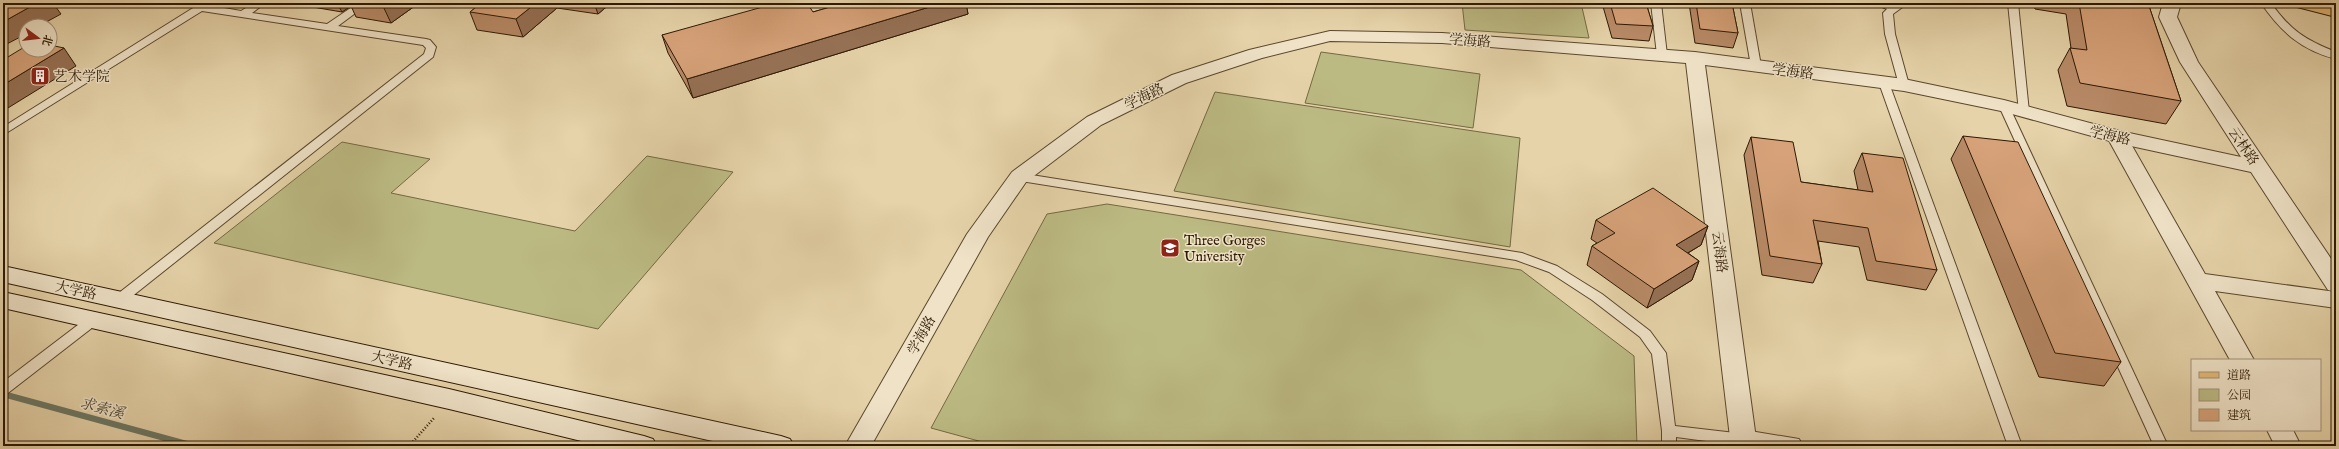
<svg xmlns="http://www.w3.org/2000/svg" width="2339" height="449" font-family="'IM FELL English','Noto Serif SC',serif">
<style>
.green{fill:#bcba83;stroke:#746942}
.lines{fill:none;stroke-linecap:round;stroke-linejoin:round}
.stream{stroke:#6c7865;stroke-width:6}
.service-casing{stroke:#5a472c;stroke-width:2}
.minor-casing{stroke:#5a472c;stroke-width:2}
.tertiary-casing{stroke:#5a472c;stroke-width:2}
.secondary-casing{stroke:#2c1802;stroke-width:2}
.primary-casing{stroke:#2c1802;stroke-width:2}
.path{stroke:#2c1802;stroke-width:2.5;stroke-dasharray:1 2;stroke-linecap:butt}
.service{fill:#efe2c7;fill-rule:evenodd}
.minor{fill:#efe2c7;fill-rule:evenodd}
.tertiary{fill:#efe2c7;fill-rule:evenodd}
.secondary{fill:#efe2c7;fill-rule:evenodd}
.primary{fill:#e3ba74;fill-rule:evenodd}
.wall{fill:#b98b68;stroke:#2c1802}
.shaded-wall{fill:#967155;stroke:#2c1802}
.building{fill:#d7a279;stroke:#2c1802}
.labels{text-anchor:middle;stroke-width:3;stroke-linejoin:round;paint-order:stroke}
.street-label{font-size:14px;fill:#2c1802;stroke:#efe2c7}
.poi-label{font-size:14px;fill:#2c1802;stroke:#efe2c7;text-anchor:start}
.water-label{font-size:15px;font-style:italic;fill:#4c4834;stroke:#efe2c7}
</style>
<rect width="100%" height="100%" fill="#e6d3a9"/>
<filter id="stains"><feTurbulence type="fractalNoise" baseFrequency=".005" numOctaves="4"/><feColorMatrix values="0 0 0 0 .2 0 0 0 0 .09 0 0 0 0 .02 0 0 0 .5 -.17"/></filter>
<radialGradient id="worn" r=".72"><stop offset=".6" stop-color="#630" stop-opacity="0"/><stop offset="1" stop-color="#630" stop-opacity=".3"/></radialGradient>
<g class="green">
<path d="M1462,3H1581L1589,38L1465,30Z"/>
<path d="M1321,52L1480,74L1473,128L1305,103Z"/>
<path d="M1215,92L1520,138L1510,247L1174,191Z"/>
<path d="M342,142L430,159L391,193L575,231L647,156L733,172L598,329L214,243Z"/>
<path d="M1107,204L1521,270L1634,356L1637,446H997L931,428L1047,214Z"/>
</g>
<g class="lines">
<path class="stream" d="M3,394L194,446"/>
<g class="service-casing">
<g id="service">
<path d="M183,3H196L241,11L254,3H265L252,13L327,24L358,3H369L338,26L426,39L430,40L436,47L433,57L125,302H115L114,299L115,296L424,54L426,48L423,45L202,11L3,135V127L193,8Z"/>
<path d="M1651,3H1661L1667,55L1662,58L1657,55Z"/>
<path d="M1740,3H1750L1761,66L1760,68L1756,69L1751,66Z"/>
<path d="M1872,3H1887L1893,5L1897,3H1908L1893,14L1895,34L1909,85L1908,87L1904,88L1899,85L1885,34L1883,13L1887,9Z"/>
<path d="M2008,3H2018L2029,112L2024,115L2019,112Z"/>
<path d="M2261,3H2271C2290,30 2305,40 2336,52V59C2301,50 2281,32 2261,3Z"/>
<path d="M1884,80L1889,83L2022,446H2008L1879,83Z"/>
<path d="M2004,103L2009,106L2168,446H2154L1999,106Z"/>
<path d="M1019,173L1522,253L1557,266L1602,294L1650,331L1666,353L1675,426L1744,434L1749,436L1751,440L1749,444L1744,446L1676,437V446H1662V431L1652,354L1640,337L1592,300L1549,272L1516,260L1015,180L1013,177Z"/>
<path d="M92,316L97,318L99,321L97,324L8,393L3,394V382L87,318Z"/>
</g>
</g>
<g class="minor-casing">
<g id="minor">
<path d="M2117,131L2124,133L2127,137L2205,274L2336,292V308L2215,291L2254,360H2230L2107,137L2110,133Z"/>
<path d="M1744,430L1799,439L1803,446H1734L1731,440L1735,433Z"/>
<path d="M2267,430H2293L2301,446H2275Z"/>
</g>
</g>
<g class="tertiary-casing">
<path id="tertiary" d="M2163,3H2181L2177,17L2198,62L2336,266V292L2328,290L2251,172L2117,143L2001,111L1904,91L1705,65L1757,446H1731L1686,63L1442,43L1330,41L1262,58L1186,83L1101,125L1026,182L988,237L871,446H845L967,234L1012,172L1087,117L1172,75L1249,50L1330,31L1442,33L1695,52L1904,79L2004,100L2120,131L2241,157L2180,62L2159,17Z"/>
</g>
<g class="secondary-casing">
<g id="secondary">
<path d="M3,266L781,436L790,439L794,446H735L3,282Z"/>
<path d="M3,292L449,389L644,436L653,439L657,446H602L449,409L3,308Z"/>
</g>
</g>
<g class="primary-casing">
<path id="primary" d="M2294,3H2323L2336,7V17L2297,7Z"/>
</g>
<path class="path" d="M409,446L435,417"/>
<use href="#service" class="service"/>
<use href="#minor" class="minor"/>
<use href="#tertiary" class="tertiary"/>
<use href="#secondary" class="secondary"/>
<use href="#primary" class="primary"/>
</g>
<g class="wall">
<path d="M289,3H419L391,23L356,17L351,6L342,12Z"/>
<path d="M481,3H611L598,14L557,8L523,37L477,30L470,12Z"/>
<path d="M844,3H966L968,14L693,98L668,53L662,35L813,12Z"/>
<path d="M1602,3H1646L1653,26L1649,41L1612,38Z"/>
<path d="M1689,3H1732L1738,33L1733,48L1695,43Z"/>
<path d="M2034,3H2148L2181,101L2166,124L2067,106L2058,70L2070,48H2071L2066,14L2035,9Z"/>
<path d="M1963,136L2121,362L2104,386L2039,377L1951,159Z"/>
<path d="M1751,137L1801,182L1858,190L1854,171L1862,153L1937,270L1926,290L1867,280L1859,247L1818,241L1822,264L1813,283L1762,275L1744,155Z"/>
<path d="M1596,220L1708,226L1701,245L1688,253L1699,261L1692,280L1647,308L1587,265L1592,246L1597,243L1591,239Z"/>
</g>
<g class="shaded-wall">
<path d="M37,3H53L61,14L39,26H26V34L3,46V22Z"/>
<path d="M337,3H350L351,6L342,12Z"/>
<path d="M387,3H419L391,23L383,6Z"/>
<path d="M536,3H556L557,8L523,37L516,19Z"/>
<path d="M594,3H611L598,14Z"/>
<path d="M943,3H966L968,14L693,98L687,79Z"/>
<path d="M64,48L76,66L3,111V85Z"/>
<path d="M1708,226L1701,245L1669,264L1676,245Z"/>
<path d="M1699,261L1692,280L1647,308L1654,289Z"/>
</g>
<g class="building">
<path d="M3,3H37L3,22Z"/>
<path d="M367,3H387L383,6Z"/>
<path d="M481,3H536L516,19L470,12Z"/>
<path d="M777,3H807L813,12L844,3H943L687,79L662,35Z"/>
<path d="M1610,3H1646L1653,26L1616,24Z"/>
<path d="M1696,3H1732L1738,33L1700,29Z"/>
<path d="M2079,3H2148L2181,101L2080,83L2070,48L2087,50Z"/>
<path d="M50,45L64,48L3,85V60L26,46V50H50Z"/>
<path d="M1963,136L2018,142L2121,362L2055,353Z"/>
<path d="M1751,137L1793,142L1801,182L1873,192L1862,153L1903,158L1937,270L1876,261L1868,228L1813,220L1822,264L1770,256Z"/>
<path d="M1653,188L1708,226L1676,245L1699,261L1654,289L1592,246L1615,233L1596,220Z"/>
</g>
<defs>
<g id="building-square" transform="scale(1)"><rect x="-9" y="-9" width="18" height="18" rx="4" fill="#8f2418" stroke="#efe2c7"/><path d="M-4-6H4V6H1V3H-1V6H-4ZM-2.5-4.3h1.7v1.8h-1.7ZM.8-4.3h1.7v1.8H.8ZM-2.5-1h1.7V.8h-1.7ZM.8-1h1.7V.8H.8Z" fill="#fff"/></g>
<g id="university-square" transform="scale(1)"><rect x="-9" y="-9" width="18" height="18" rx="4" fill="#8f2418" stroke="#efe2c7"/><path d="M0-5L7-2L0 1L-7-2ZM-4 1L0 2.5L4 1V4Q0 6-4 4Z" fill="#fff"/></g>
</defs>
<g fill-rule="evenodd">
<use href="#building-square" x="40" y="76"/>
<use href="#university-square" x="1170" y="248"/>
</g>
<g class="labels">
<g class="street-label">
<text transform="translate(1470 40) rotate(4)" y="5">学海路</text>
<text transform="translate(1793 71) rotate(7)" y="5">学海路</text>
<text transform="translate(1144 96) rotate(-26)" y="5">学海路</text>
<text transform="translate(2110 135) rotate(13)" y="5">学海路</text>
<text transform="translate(2244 146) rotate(56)" y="5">云林路</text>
<text transform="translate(1720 252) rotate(83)" y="5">云海路</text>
<text transform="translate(76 290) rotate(12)" y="5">大学路</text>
<text transform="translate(921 335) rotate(-61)" y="5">学海路</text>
<text transform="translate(392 360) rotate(13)" y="5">大学路</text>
</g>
<g class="poi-label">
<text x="54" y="81">艺术学院</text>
<text x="1184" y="245">Three Gorges<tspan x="1184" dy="16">University</tspan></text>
</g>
<g class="water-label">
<text transform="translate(102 408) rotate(15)" y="5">求索溪</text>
</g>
</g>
<rect width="2339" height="449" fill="none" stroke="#e6d3a9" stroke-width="16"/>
<rect x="4" y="4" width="2331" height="441" fill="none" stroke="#2c1802" stroke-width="2"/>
<rect x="8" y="8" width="2323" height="433" fill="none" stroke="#2c1802"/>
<rect x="2191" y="359" width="130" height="72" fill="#efe2c7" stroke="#a19178"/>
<rect x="2199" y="372" width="20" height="6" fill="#e3ba74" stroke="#a19178"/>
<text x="2227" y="379" font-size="12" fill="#2c1802">道路</text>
<rect x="2199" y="389" width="20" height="12" fill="#bcba83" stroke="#a19178"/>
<text x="2227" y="399" font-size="12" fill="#2c1802">公园</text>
<rect x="2199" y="409" width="20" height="12" fill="#d7a279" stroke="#a19178"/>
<text x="2227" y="419" font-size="12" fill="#2c1802">建筑</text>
<g transform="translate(38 38) rotate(105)"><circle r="19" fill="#efe2c7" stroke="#a19178"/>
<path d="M0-3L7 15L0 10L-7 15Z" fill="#8f2418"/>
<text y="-6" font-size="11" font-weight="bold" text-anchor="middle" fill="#2c1802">北</text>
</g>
<rect width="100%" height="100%" filter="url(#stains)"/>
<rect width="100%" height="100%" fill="url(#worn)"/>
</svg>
